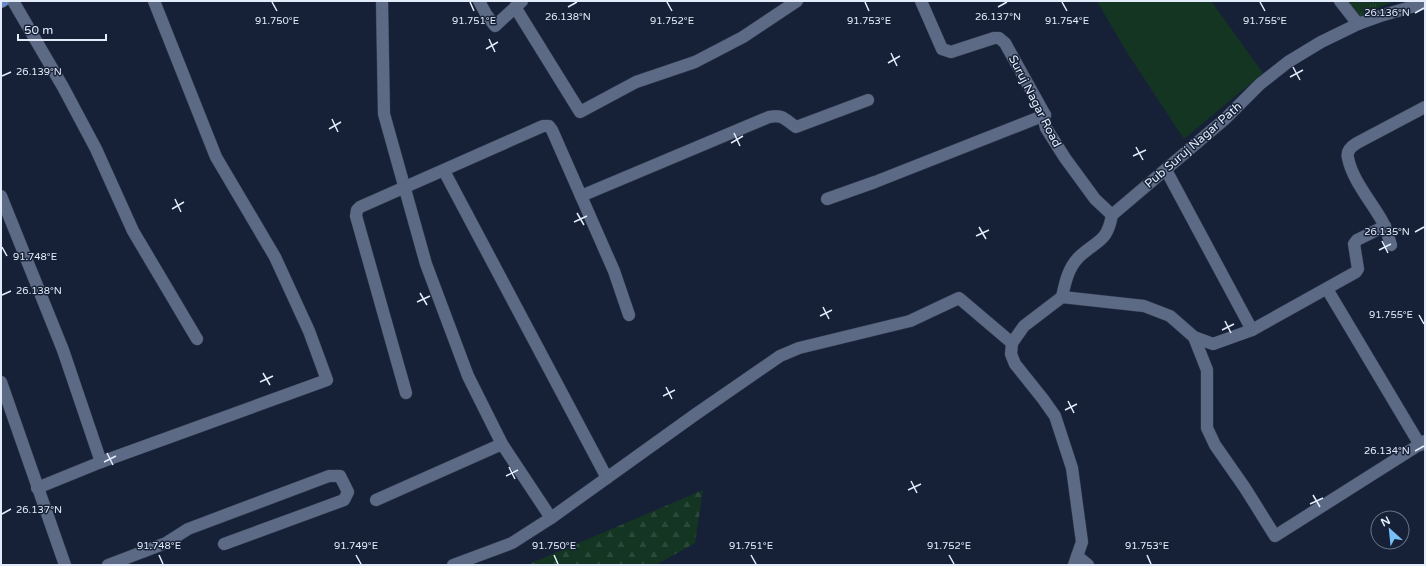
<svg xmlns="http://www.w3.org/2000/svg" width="1426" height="566" font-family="'Varela Round',sans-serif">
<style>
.grass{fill:url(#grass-tufts)}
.forest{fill:url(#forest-firs)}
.pitch{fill:#133522}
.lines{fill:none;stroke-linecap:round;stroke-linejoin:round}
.minor-casing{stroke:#343c4f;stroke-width:13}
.major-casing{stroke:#343c4f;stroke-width:13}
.minor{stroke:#5c6a85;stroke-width:12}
.major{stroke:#6a87c8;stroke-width:12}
.ticks{fill:none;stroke:#e3ecfb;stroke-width:1.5}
.labels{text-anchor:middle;stroke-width:3;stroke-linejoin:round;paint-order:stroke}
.street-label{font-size:12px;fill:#e3ecfb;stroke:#162137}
.ticks-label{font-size:10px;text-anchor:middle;fill:#e3ecfb;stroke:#162137;stroke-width:3;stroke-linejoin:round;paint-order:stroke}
</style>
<defs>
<pattern id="grass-tufts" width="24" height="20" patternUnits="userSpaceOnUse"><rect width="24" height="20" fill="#133522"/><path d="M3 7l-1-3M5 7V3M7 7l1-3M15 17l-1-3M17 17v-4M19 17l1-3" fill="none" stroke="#2a4938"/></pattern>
<pattern id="forest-firs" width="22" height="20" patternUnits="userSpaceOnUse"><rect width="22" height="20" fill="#133522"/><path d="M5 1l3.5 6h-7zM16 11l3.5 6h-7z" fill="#2a4938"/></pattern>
</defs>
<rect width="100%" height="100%" fill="#162137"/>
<path class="grass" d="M1347,1H1394L1358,17Z"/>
<path class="forest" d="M703,490L695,543L656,565H527Z"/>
<path class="pitch" d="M1097,1H1211L1263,73L1184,139L1128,54Z"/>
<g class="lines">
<g class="minor-casing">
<g id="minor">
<path d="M13,1L63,87L96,149L133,231L197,339"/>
<path d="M382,1L384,114L426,264L468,376L502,444L551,518"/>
<path d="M479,1L486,14L495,26L522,1"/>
<path d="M921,1L942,49L951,52L994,38H999L1005,43L1045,115L1044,120L1046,128L1065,158L1095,199L1112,215"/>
<path d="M515,7L580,112L636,82L695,62L743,37L797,1"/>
<path d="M1358,24L1380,16L1425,3"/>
<path d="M1166,170L1252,330"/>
<path d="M444,171L607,478"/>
<path d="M1,196L63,350L101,462"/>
<path d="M581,196L769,117C784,114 785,120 796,127L868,100"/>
<path d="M827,199L875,182L1045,115"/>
<path d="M1391,245C1388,236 1386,227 1381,219C1370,200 1352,179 1348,158C1346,151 1352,146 1357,143L1425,107"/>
<path d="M1327,289L1420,445"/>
<path d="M1062,297C1065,283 1068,268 1079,257C1097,240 1107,243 1112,215L1225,119L1260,84L1288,62L1321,42L1358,24L1340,1"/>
<path d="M1194,337L1207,370V428L1215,445L1245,488L1275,536L1425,441"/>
<path d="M1,382L65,565"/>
<path d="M406,393L356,216L357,210L360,207L543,126H549L552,130L614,271L629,315"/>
<path d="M37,488L101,462L327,380L309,331L275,257L216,157L154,1"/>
<path d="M376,500L502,444"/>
<path d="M1077,556L1088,565"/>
<path d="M108,565L166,543L188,529L329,476H340L348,492L344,500L224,544"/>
<path d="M453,565L512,543L551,518L696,414L780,356L799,348L910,321L959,298L1012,343"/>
<path d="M1074,565L1082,542L1072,468L1055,416L1043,399L1015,364L1011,354L1012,343L1024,326L1062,297L1144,306L1170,316L1194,337L1213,344L1252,330L1356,272L1358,269L1354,244L1357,240L1385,226"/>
</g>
</g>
<g class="major-casing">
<path id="major" d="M1,2L3,1"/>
</g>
<use href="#minor" class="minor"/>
<use href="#major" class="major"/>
</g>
<path class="ticks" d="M272,2L277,11M470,2L474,11M667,2L672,11M865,2L869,11M1062,2L1067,11M1260,2L1265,11M568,7L577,2M998,7L1007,2M1415,13L1424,8M489,39L495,52M486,49L498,42M891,53L897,66M888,63L900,56M1293,67L1300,80M2,76L11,72M1290,77L1303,70M332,119L338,132M329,129L341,122M734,133L740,146M731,143L743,136M1136,147L1143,160M1133,156L1146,150M175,199L181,212M172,209L184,202M577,213L584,225M574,222L587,216M979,227L986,239M1415,232L1424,227M976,236L989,230M1382,241L1388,253M2,247L7,256M1379,250L1391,244M420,293L427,305M2,295L11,291M417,302L430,296M823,307L829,319M1419,315L1424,324M820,316L832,310M1225,321L1231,333M1222,330L1234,324M263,373L270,385M260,382L273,376M666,387L672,399M663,396L675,390M1068,401L1074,413M1065,410L1077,404M1415,451L1424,446M107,453L113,465M104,462L116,456M509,467L515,479M506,476L518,470M911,481L917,493M908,490L921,484M1313,495L1320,507M1310,504L1323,498M2,514L11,509M159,555L163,564M356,555L361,564M554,555L558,564M751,555L756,564M949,555L954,564M1147,555L1151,564"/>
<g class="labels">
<g class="street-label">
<text transform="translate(1035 101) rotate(63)" y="4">Suruj Nagar Road</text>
<text transform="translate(1193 145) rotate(-41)" y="4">Pub Suruj Nagar Path</text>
</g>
</g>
<g class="ticks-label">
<text x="1387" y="16">26.136°N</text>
<text x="998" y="20">26.137°N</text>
<text x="568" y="20">26.138°N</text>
<text x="277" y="24">91.750°E</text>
<text x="474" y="24">91.751°E</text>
<text x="672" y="24">91.752°E</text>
<text x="869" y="24">91.753°E</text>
<text x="1067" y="24">91.754°E</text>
<text x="1265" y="24">91.755°E</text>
<text x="39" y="75">26.139°N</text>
<text x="1387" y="235">26.135°N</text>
<text x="35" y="260">91.748°E</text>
<text x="39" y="294">26.138°N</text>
<text x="1391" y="318">91.755°E</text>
<text x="1387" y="454">26.134°N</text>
<text x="39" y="513">26.137°N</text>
<text x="159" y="549">91.748°E</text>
<text x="356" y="549">91.749°E</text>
<text x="554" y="549">91.750°E</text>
<text x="751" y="549">91.751°E</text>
<text x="949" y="549">91.752°E</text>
<text x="1147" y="549">91.753°E</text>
</g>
<rect width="1426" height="566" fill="none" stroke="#e3ecfb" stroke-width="4"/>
<g transform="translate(1390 530) rotate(333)"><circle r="19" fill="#162137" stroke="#687285"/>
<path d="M0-3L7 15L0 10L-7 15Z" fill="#79bff8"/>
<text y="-6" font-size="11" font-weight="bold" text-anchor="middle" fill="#e3ecfb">N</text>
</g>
<path d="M18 34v6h88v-6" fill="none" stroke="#e3ecfb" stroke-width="2"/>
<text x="24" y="34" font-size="12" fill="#e3ecfb" stroke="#162137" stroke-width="3" paint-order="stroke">50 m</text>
</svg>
